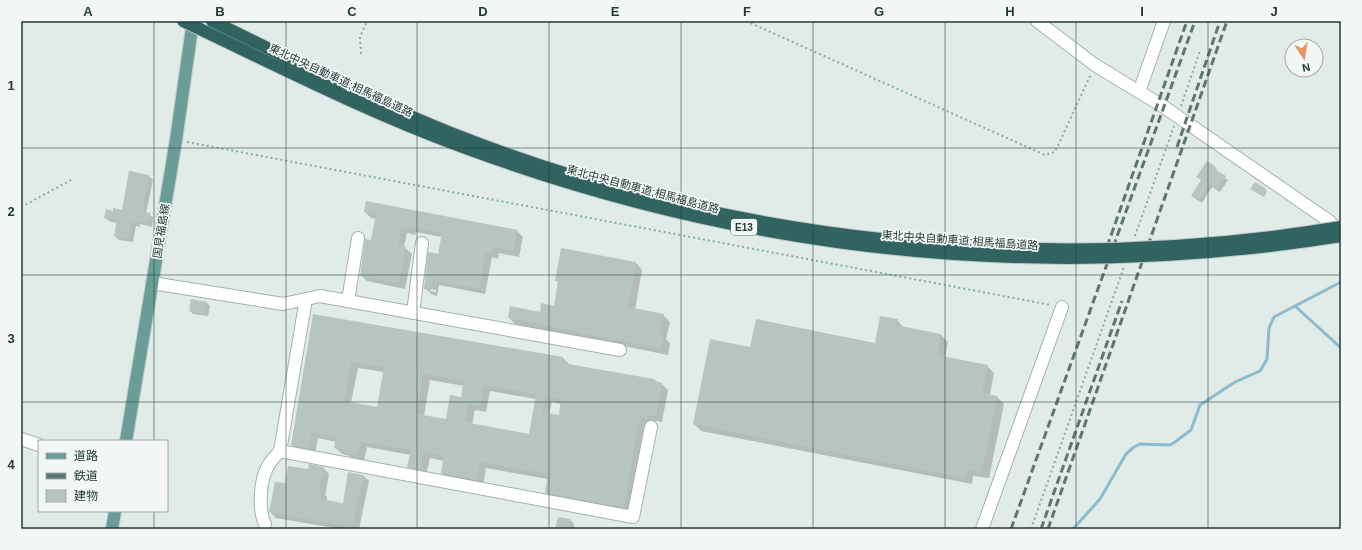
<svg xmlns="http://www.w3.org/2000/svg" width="1362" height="550" font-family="Helvetica,'Noto Sans JP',sans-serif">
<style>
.shadow{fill:#0003;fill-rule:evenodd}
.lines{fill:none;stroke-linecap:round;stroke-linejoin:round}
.stream{stroke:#8dbacc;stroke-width:3}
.building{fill:#b7c5c1;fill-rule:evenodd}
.minor-casing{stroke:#a4b2af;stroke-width:14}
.major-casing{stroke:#c1c8c7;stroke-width:14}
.path{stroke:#84aca4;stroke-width:2;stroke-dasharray:2 3;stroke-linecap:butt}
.minor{stroke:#fff;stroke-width:12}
.major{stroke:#699d96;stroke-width:12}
.rail{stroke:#5d7672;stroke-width:3;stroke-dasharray:8 4;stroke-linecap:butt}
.highway-bridge-casing{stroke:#c1c8c7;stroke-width:14;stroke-linecap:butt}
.highway-bridge{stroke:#316460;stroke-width:12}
.grid{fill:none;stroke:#233a37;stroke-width:1;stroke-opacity:0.55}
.labels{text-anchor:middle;stroke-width:3.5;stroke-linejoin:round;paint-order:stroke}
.shield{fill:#f2f7f5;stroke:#617370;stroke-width:1}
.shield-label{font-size:10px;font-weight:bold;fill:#233a37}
.street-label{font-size:11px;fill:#233a37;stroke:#f2f7f5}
.neatline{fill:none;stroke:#233a37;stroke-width:1.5}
.grid-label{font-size:13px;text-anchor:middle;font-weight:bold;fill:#233a37}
</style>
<rect width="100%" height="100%" fill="#e1ebe8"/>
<g class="shadow">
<path d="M1215,167L1217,170L1216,172L1228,180L1220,192L1212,187L1202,203L1195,198L1202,181L1198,177Z"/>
<path d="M149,176L153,180L146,213L153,217L152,227L140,224V227L136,226L133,242L119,240L115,236L117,223L109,221L105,217L114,212L123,211Z"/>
<path d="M1255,183L1267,191L1264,197L1253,190Z"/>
<path d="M365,212L517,231L523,237L519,257L499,253L498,259L492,257L485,294L439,285L437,296L431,294L425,288L439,255L442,237L416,232L415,235L407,233L404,247L412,254L405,289L367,281L361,275L372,241L376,219L371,218ZM430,289L436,290V292L430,291Z"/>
<path d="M636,263L642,270L635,310L663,315L670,322L666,339L670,343L668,355L515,324L509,318L540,313L555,307L559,283L556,280Z"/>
<path d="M192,300L207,303L210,306L208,316L193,314L190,311Z"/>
<path d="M314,315L563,358L570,365L654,380L661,383L668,390L662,422L655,421L654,425L646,423L630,513L552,499L546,493L548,479L486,468L483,486L448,480L442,473L444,461L430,458L426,475L415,473L408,467L411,455L367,447L364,461L353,459L349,456L342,454L335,448L336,442L318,438L315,454L299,451L292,445ZM358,368L384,372L378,408L351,403ZM430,380L464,386L462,398L447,420L424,416ZM490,391L536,399L530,435L472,425L475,410L486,412ZM552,402L561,404L559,416L549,414Z"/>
<path d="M897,320L904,328L941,335L948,342L945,358L987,366L994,373L990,395L997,397L1004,404L989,478L973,476L972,484L701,431L694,424L751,348L875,344Z"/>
<path d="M323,468L329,474L325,495L327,497V501L344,504L363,475L369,481L359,529H340L276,518L270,512L286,485L309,471Z"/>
<path d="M570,520L574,524V529H556Z"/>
</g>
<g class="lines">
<g class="stream">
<path d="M1295,306L1341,348"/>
<path d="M1073,529L1100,499L1126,454L1134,447L1140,444L1170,445L1175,442L1191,430L1200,405L1235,382L1260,371L1267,359L1269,328L1274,317L1341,282"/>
</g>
</g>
<g class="building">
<path d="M1207,161L1215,166L1214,169L1226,176L1217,190L1209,185L1199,201L1191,196L1201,180L1196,177Z"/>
<path d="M129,171L149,175L142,211L150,213L148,223L136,221V223L132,222L129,239L114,236L117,220L104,218L106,209L113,211V208L122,210Z"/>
<path d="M1255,182L1266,189L1262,196L1250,189Z"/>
<path d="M366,201L518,230L513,251L493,247L492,253L486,252L479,289L433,280L431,290L424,289L428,252L438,254L442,233L410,227V229L401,228L398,245L406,247L399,283L360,276L365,239L371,240L376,214L364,212Z"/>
<path d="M561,248L636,262L628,307L664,314L660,335H664L661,349L508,318L510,306L540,312L541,303L554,306L558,281H555Z"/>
<path d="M191,299L207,302L205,314L189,311Z"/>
<path d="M313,314L563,357L562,363L654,379V381L662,383L656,416L648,415L647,419L640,417L624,507L545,493L548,474L480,462L477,480L441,473L444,456L423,452L420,470L407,467L411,450L360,441L358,455L345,453L346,450L334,448L336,437L312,432L309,448L291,445ZM351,362L384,367L377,407L344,401ZM423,374L464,381L461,397L450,395L446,419L417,414ZM483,385L536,394L529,434L465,422L468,404L480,406ZM545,396L561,399L559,415L542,412Z"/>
<path d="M880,316L898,319L896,325L941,334L937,355L988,365L982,393L997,396L982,472L967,469L965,478L693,424L710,339L750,347L756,319L875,343Z"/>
<path d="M309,464L324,467L319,489L322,490L320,499L343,503L348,472L363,475L353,527L269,512L275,482L285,483L288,466L308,469Z"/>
<path d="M558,517L571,519L569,529H555Z"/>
</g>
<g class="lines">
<g class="minor-casing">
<g id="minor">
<path d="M1037,21L1095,65L1164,107L1329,221L1341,233"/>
<path d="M1139,92L1164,21"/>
<path d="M152,283L283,304L320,296L620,350"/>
<path d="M306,299L280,451L633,517L651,427"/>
<path d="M348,301L358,238"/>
<path d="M413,313L422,243"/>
<path d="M21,439L39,445"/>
<path d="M265,524C258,510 260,479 268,466C271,460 276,456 280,451"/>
<path d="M982,529L1062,307"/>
</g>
</g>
<g class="major-casing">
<g id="major">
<path d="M126,441L176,140L193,21"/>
<path d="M112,529L115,511"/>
</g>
</g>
<g class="path">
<path d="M746,21L1045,155L1055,152L1091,74"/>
<path d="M361,54L360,37L367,21"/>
<path d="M1181,106L1200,51"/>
<path d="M187,142L1051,305"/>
<path d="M21,207L73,179"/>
<path d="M1135,236L1174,126"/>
<path d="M1031,529L1124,267"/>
</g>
<use href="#minor" class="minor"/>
<use href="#major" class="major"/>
<g class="rail">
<path d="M1177,147L1220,21"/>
<path d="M1103,258L1187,21"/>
<path d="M1011,529L1195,21"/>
<path d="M1041,529L1122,301"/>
<path d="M1048,529L1227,21"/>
</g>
<g class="highway-bridge-casing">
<g id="highway-bridge">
<path d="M183,21C276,65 367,112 463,147C749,253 1040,284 1341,236"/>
<path d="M212,21C291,59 370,101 451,133C731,244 1045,276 1341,227"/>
</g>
</g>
<use href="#highway-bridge" class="highway-bridge"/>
</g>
<path class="grid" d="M154,21V441M286,21V529M417,21V529M549,21V529M681,21V529M813,21V529M945,21V529M1076,21V529M1208,21V529M21,148H1341M21,275H1341M21,402H1341M154,511V529"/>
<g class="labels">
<rect class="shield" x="731" y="219" width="26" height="16" rx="3"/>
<g class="shield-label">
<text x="744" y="231">E13</text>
</g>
<g class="street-label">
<text transform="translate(341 80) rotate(25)" y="4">東北中央自動車道;相馬福島道路</text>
<text transform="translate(643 189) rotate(15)" y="4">東北中央自動車道;相馬福島道路</text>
<text transform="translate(161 231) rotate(-81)" y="4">国見福島線</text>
<text transform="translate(960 240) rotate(4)" y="4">東北中央自動車道;相馬福島道路</text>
</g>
</g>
<rect width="1362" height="550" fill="none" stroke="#f2f7f5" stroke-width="44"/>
<rect x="38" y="440" width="130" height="72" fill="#f2f7f5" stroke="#9faba9"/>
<rect x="46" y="453" width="20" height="6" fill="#699d96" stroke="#9faba9"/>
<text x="74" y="460" font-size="12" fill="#233a37">道路</text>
<rect x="46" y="473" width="20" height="6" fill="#5d7672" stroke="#9faba9"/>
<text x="74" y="480" font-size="12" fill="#233a37">鉄道</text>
<rect x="46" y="490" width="20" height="12" fill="#b7c5c1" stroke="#9faba9"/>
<text x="74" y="500" font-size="12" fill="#233a37">建物</text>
<g transform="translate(1304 58) rotate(168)"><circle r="19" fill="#f2f7f5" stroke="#9faba9"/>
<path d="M0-3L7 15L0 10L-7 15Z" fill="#e79463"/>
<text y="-6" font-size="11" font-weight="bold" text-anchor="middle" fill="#233a37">N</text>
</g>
<rect x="22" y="22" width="1318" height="506" class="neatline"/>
<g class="grid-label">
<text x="88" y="16">A</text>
<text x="220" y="16">B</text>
<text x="352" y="16">C</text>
<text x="483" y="16">D</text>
<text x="615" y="16">E</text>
<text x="747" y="16">F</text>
<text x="879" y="16">G</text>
<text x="1010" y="16">H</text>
<text x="1142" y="16">I</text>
<text x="1274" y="16">J</text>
<text x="11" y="90">1</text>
<text x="11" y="216">2</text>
<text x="11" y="343">3</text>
<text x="11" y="469">4</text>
</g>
</svg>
